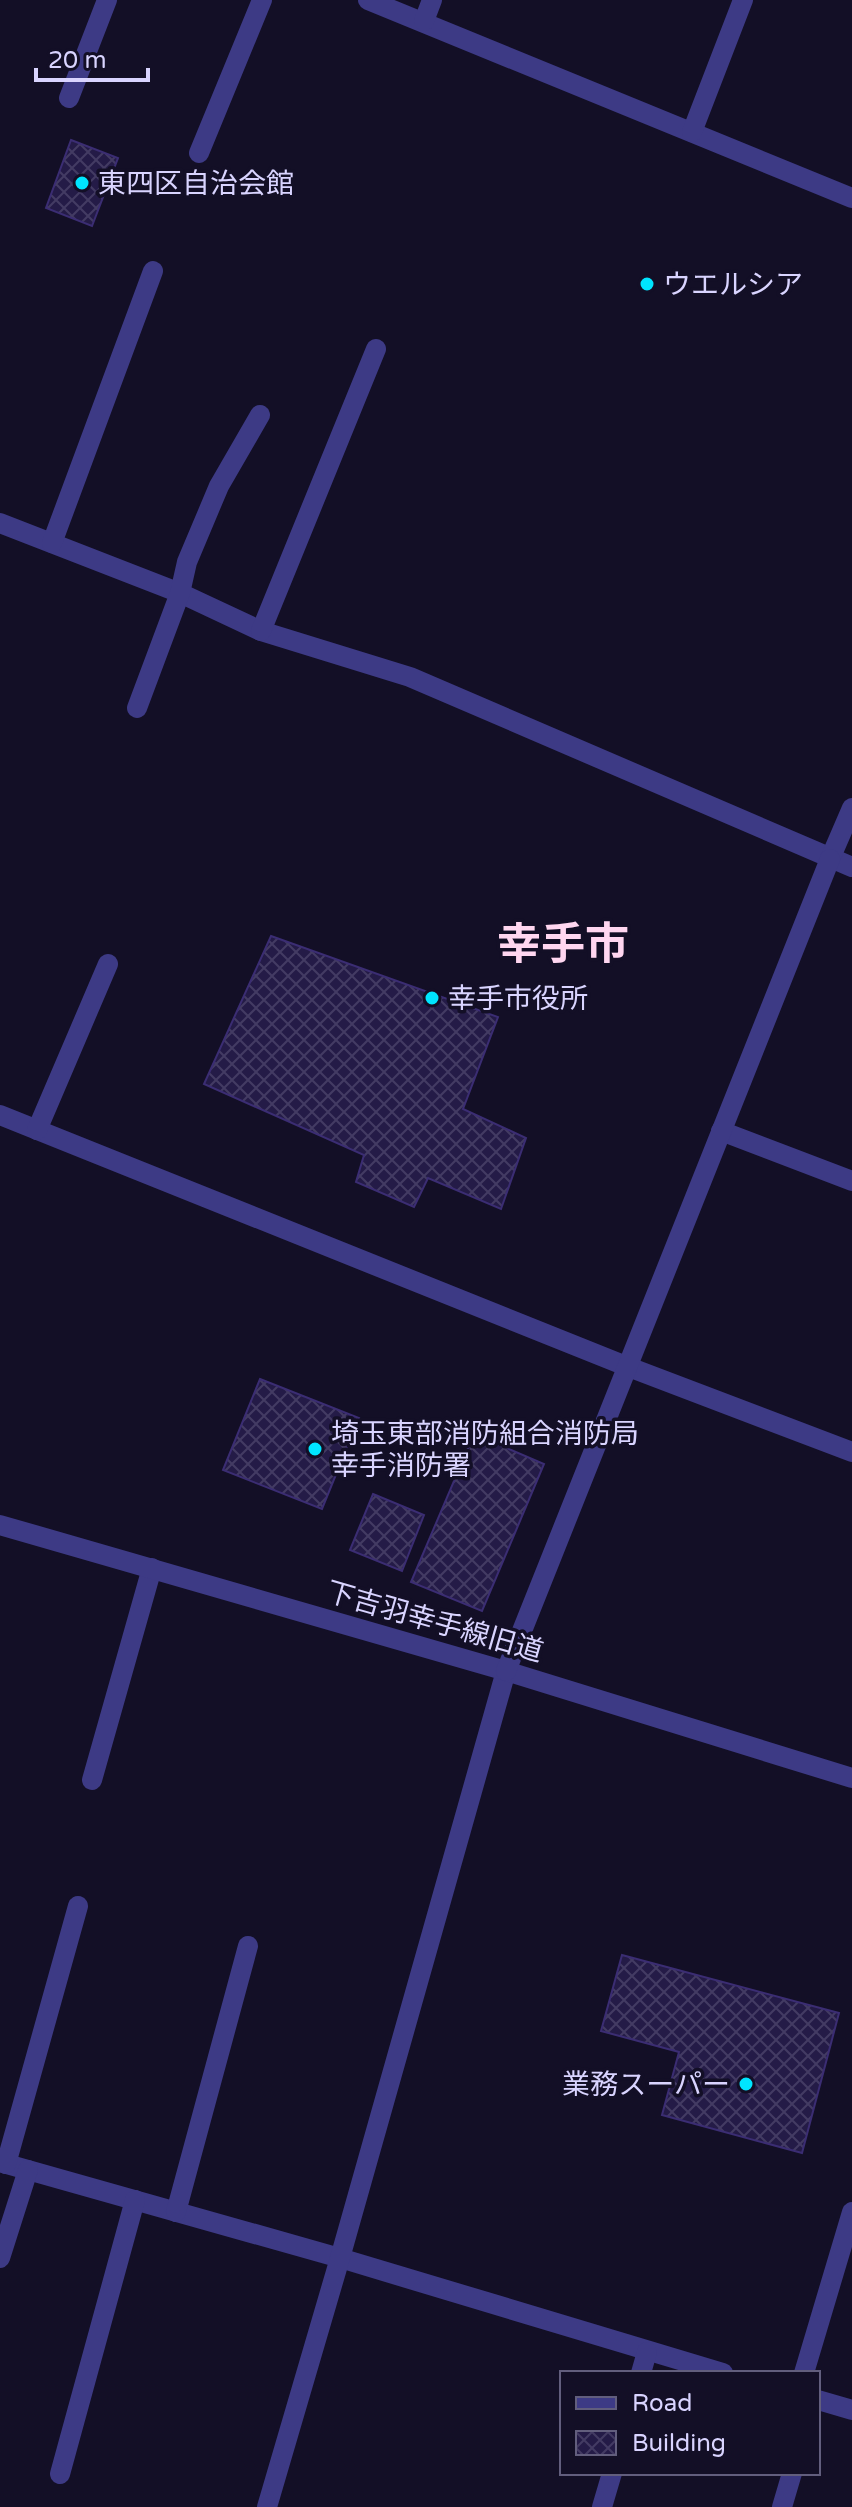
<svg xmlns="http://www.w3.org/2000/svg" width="852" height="2507" font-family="'Varela Round','Noto Sans JP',sans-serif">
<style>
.building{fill:url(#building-cross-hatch);stroke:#3b2d73;stroke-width:2}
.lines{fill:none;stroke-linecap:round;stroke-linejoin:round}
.minor{stroke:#3d3a85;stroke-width:20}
.tertiary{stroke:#3d3a85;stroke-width:20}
.poi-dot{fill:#00e5ff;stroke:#130f26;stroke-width:3}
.labels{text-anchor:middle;stroke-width:7;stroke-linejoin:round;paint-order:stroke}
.poi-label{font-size:28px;fill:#d9d4ff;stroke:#130f26;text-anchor:start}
.street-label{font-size:28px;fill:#d9d4ff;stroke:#130f26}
.town-label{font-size:44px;font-weight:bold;fill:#ffd6f0;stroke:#130f26}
</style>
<defs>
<pattern id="building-cross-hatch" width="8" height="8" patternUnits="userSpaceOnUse" patternTransform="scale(2)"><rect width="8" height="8" fill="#241b47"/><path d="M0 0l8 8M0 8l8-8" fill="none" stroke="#433b63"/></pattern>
</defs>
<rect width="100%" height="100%" fill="#130f26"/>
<g class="building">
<path d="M71,140L118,158L92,226L46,208Z"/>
<path d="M271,936L498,1017L463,1109L526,1138L501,1209L428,1178L414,1207L356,1182L364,1155L204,1084Z"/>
<path d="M260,1379L359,1418L322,1509L223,1470Z"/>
<path d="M474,1434L544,1464L482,1611L411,1582Z"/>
<path d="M373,1494L424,1515L402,1571L350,1550Z"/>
<path d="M622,1955L839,2013L802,2153L662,2115L679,2052L601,2031Z"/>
</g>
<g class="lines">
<g class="minor">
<path d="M368,0L852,198"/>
<path d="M424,21L432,0"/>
<path d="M69,98L107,0"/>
<path d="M692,132L743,0"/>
<path d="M199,153L262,0"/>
<path d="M0,523L180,593L261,631L410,677L852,867"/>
<path d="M52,543L153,271"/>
<path d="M261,631L376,349"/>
<path d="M137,708L180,593L187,562L219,486L260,415"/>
<path d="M830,859L852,808"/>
<path d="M0,1115L626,1366L852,1452"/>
<path d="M37,1130L108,964"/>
<path d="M721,1131L852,1181"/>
<path d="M92,1780L152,1568"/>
<path d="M0,2162L340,2258L723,2373"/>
<path d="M6,2164L78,1906"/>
<path d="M176,2212L248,1946"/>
<path d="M0,2258L28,2170"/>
<path d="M641,2373L647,2352"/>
<path d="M804,2373L852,2212"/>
<path d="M818,2400L852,2410"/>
<path d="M60,2474L135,2200"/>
<path d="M267,2507L340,2258L506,1671"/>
<path d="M602,2507L612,2473"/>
<path d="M782,2507L792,2473"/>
</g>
<g class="tertiary">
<path d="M0,1525L506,1671L852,1778"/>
<path d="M506,1671L830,859"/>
</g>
</g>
<g class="poi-dot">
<circle cx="82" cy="183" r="8"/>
<circle cx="647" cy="284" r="8"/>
<circle cx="432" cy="998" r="8"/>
<circle cx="315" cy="1449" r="8"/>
<circle cx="746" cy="2084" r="8"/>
</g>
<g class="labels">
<g class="poi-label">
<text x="98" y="193">東四区自治会館</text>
<text x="663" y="294">ウエルシア</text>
<text x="448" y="1008">幸手市役所</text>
<text x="331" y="1443">埼玉東部消防組合消防局<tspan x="331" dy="32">幸手消防署</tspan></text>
<text x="730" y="2094" text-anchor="end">業務スーパー</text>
</g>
<g class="street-label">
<text transform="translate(435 1621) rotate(16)" y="10">下吉羽幸手線旧道</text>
</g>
<g class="town-label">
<text x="563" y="959">幸手市</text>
</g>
</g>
<rect x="560" y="2371" width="260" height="104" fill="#130f26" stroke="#625e7d" stroke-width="2"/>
<rect x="576" y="2397" width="40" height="12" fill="#3d3a85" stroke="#625e7d" stroke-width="2"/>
<text x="632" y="2411" font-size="24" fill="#d9d4ff">Road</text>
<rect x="576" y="2431" width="40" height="24" fill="url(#building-cross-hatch)" stroke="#625e7d" stroke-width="2"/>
<text x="632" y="2451" font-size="24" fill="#d9d4ff">Building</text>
<path d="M36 68v12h112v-12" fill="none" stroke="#d9d4ff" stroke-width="4"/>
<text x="48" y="68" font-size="24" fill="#d9d4ff" stroke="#130f26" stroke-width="6" paint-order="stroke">20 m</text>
</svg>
